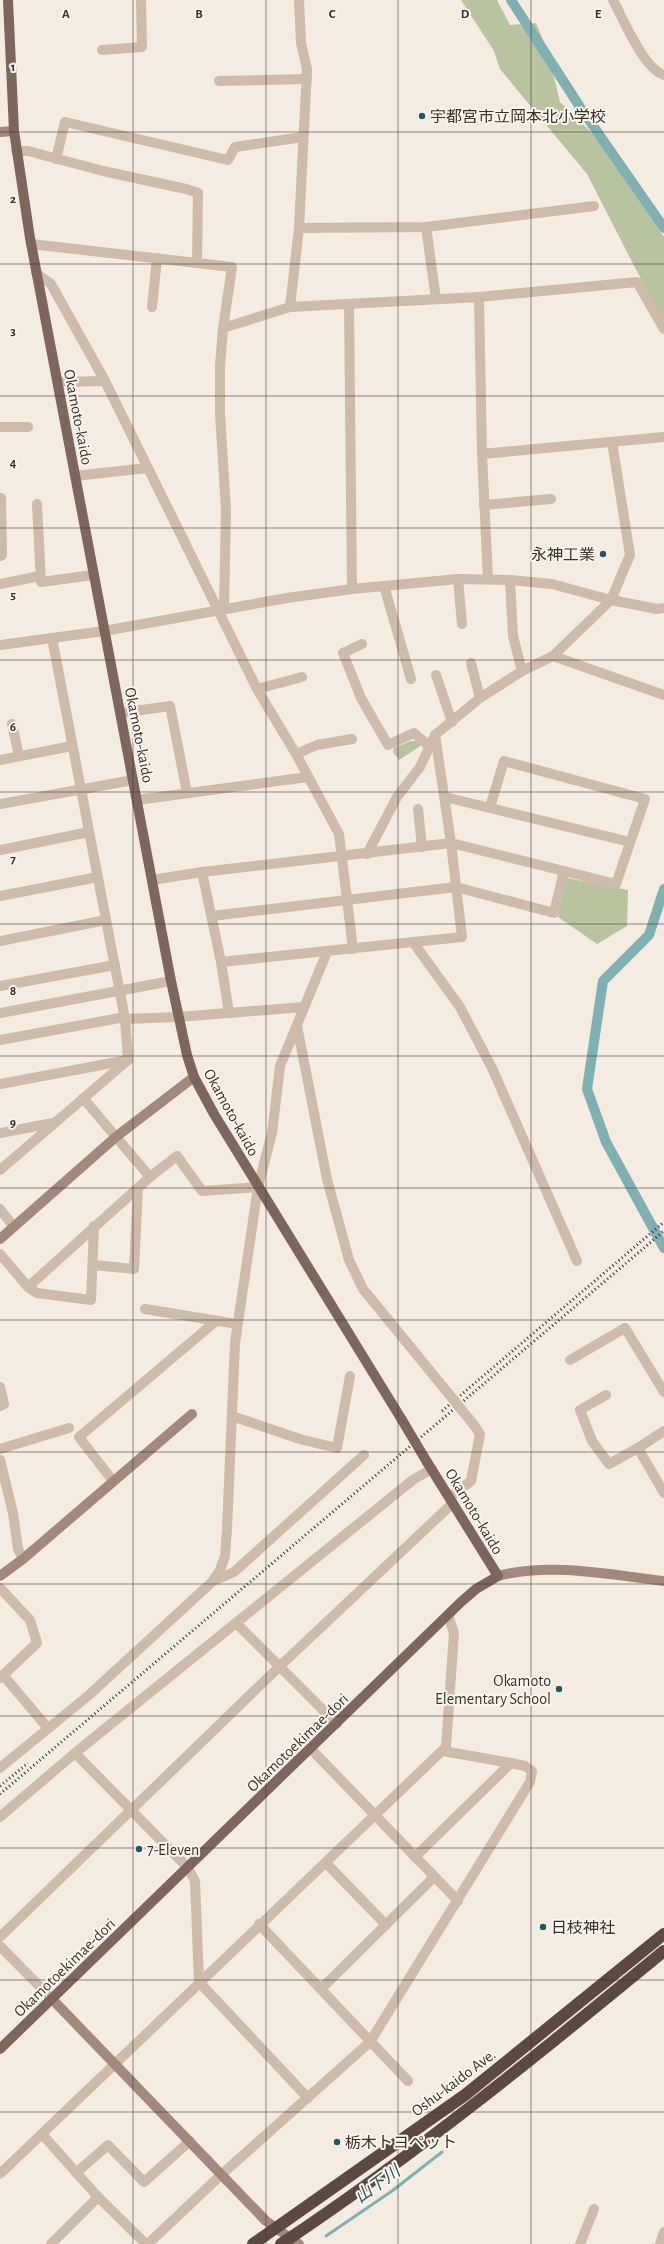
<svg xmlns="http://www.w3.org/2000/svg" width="664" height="2244" font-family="'Alegreya Sans','Noto Sans JP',sans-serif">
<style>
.green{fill:#b8c4a0}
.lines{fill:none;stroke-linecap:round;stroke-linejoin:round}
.stream{stroke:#7fb0b2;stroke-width:3}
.canal{stroke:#7fb0b2;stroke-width:10}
.street{stroke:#cdbbac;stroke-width:10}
.secondary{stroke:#a18a7d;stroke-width:10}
.primary{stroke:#7d675c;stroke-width:10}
.highway{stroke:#5c4a42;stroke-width:12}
.rail{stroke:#3b302b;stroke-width:3;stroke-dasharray:1 3;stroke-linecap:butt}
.street-bridge{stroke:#cdbbac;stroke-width:10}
.primary-bridge{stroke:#7d675c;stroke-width:10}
.grid{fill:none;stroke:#3b302b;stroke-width:1;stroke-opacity:0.55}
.poi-dot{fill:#1f5a5e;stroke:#fbf5ee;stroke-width:1.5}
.labels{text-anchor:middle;stroke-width:4;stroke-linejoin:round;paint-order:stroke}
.poi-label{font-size:16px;fill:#3b302b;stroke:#fbf5ee;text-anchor:start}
.street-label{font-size:16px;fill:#3b302b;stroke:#fbf5ee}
.water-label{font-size:17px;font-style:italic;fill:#1f5a5e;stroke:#fbf5ee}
.grid-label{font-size:13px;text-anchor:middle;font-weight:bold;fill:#3b302b;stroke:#fbf5ee;stroke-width:4;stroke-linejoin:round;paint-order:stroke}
</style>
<rect width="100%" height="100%" fill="#f4ebe1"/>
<g class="green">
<path d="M461,0H497L510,25L536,23L548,52L560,102L596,137L664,237V324L587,174L500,69L494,51Z"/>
<path d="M411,741H417L422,745L399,760L393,752L394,748Z"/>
<path d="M567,878L628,890L627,926L597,944L558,917Z"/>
</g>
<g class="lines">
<path class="stream" d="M326,2236L392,2191L442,2152"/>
<g class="canal">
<path d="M511,0L580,107L664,228"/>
<path d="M664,889L649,935L603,981L587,1089L606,1142L664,1248"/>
</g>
<g class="street">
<path d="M613,0C624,20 643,68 664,75"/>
<path d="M102,50L142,47L141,0"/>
<path d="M219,81L307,79"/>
<path d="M16,151H28L103,171L186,189L198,193L197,263L232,267L223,328L220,366V414L226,510L224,609"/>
<path d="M56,159L65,122L228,160L235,147L303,137"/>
<path d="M426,227L436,299"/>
<path d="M299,228L426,227L594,206"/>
<path d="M31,244L197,263"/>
<path d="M36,273L51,284L105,381L257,689L296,754L339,834L353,949"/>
<path d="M479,297L637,282L664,329"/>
<path d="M349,304L352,589"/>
<path d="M152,307L157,258"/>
<path d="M290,307L299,228L307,69L301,43L299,0"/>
<path d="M223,328L290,307L479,297L482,454L488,579"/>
<path d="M58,382L105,381"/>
<path d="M0,427H28"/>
<path d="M482,454L664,437"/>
<path d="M75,476L147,468"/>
<path d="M37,504L41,582L93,575"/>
<path d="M484,505L551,499"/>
<path d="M0,556L2,555L1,498"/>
<path d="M458,579L462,624"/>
<path d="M510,580L513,636L522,671"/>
<path d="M0,584L40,576"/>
<path d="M384,586L411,679"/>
<path d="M52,638L125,1019L128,1060"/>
<path d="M362,644L343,653L361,698L388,745L414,733L430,747"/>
<path d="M0,645L104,631L287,598L352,589L458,579L510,580L552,584L611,600L657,609L664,608"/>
<path d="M553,656L664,695"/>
<path d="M471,663L480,698"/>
<path d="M436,675L452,722"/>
<path d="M257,689L302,677"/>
<path d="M121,713L170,706L187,793"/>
<path d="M12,724L19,756"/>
<path d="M296,754L317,745L352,739"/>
<path d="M0,760L72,746"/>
<path d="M445,797L630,842"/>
<path d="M137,800L308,777"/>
<path d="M0,804L133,780"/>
<path d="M418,809L422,847"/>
<path d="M0,850L89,832"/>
<path d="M367,854L397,797L420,767L435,735L480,698L522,671L553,656L611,600L630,555L612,442"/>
<path d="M202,872L221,962L229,1013"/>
<path d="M152,880L202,872L451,843L616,884L645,799L504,761L490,807"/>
<path d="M0,896L98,877"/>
<path d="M212,916L456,887L554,913L564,871"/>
<path d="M0,941L106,920"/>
<path d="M413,942L460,1007L492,1068L577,1261"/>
<path d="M221,962L462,937L451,843L435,735"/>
<path d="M0,986L115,965"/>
<path d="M0,1013L171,981"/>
<path d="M125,1019L178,1017L304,1007"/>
<path d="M297,1026L327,1179L349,1260L363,1289L439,1382"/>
<path d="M0,1040L125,1017"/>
<path d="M0,1084L128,1060"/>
<path d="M0,1133L53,1123"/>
<path d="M0,1170L128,1060"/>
<path d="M150,1177L177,1156L202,1191L258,1187"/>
<path d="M0,1209L14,1227"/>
<path d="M0,1254L28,1287L37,1293L91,1300L94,1226"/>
<path d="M94,1265L134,1269L138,1188"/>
<path d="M28,1287L150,1177L83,1098"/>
<path d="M145,1309L237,1324"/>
<path d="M570,1360L625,1328L664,1392"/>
<path d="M0,1387L4,1404L0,1406"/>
<path d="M606,1395L580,1410L592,1441L609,1464L638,1448"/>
<path d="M232,1416L303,1440L337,1448L350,1376"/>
<path d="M664,1431L638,1448L664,1493"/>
<path d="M0,1449L69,1428"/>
<path d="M0,1460L13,1513L18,1549L23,1559"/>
<path d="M113,1481L79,1437L216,1321"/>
<path d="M450,1497L471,1481L480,1434L474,1425"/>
<path d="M213,1581L234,1572L364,1455"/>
<path d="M0,1588L30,1620L37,1643L0,1678"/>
<path d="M236,1623L337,1724"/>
<path d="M3,1675L47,1727"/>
<path d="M311,1749L458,1901"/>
<path d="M75,1753L188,1868L195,1881L199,1982L308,2098"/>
<path d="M0,1768L89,1695L212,1582L220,1570L225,1556L227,1529L235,1343L258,1187L272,1133L280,1066L327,952"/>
<path d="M0,1817L75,1753L414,1479L432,1469"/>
<path d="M415,1857L511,1763L443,1751"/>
<path d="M326,1863L386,1925"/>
<path d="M259,1924L408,2081"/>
<path d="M0,1937L280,1666L453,1503"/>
<path d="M0,1946L52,1999"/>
<path d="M321,1989L434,1877"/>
<path d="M42,2134L98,2197L146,2244"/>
<path d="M76,2173L108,2145L144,2182L190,2141"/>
<path d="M0,2174L446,1747L454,1633L448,1615"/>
<path d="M51,2244L98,2197"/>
<path d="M148,2244L222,2174L370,2042L530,1782L532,1771L525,1766L511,1763"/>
<path d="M580,2244L594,2209"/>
<path d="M660,2244L664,2232"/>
</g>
<g class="secondary">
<path d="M0,132L14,131"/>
<path d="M0,1239L117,1136L194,1077"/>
<path d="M0,1576L23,1559L192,1414"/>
<path d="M498,1576C550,1562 611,1575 664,1581"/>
<path d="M52,1999L266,2221L299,2244"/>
</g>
<g class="primary">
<path d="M8,0L14,131L30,238L171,981L187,1055L194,1077L214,1114L402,1420"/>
<path d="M0,2049L461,1602L476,1589L498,1576L427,1462"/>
</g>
<g class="highway">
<path d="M253,2244L465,2095L664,1934"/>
<path d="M281,2244C415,2155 540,2053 664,1951"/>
</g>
<g class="rail">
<path d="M442,1411L664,1222"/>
<path d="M0,1786L28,1763"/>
<path d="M0,1794L664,1231"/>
</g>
<path class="street-bridge" d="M439,1382L474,1425"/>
<path class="primary-bridge" d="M402,1420L427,1462"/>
</g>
<path class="grid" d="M133,0V2244M266,0V2244M398,0V2244M531,0V2244M0,132H664M0,264H664M0,396H664M0,528H664M0,660H664M0,792H664M0,924H664M0,1056H664M0,1188H664M0,1320H664M0,1452H664M0,1584H664M0,1716H664M0,1848H664M0,1980H664M0,2112H664"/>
<g class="poi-dot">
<circle cx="422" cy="116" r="4"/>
<circle cx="603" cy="554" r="4"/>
<circle cx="559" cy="1689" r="4"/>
<circle cx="139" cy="1849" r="4"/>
<circle cx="543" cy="1927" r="4"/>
<circle cx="337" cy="2142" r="4"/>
</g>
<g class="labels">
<g class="poi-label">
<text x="430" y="122">宇都宮市立岡本北小学校</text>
<text x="595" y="560" text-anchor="end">永神工業</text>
<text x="551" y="1686" text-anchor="end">Okamoto<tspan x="551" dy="18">Elementary School</tspan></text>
<text x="147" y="1855">7-Eleven</text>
<text x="551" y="1933">日枝神社</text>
<text x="345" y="2148">栃木トヨペット</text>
</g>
<g class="street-label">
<text transform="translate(79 417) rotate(79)" y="6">Okamoto-kaido</text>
<text transform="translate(140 735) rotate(79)" y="6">Okamoto-kaido</text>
<text transform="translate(232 1112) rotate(61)" y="6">Okamoto-kaido</text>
<text transform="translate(475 1511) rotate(59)" y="6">Okamoto-kaido</text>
<text transform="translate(297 1742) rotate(-44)" y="6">Okamotoekimae-dori</text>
<text transform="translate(64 1967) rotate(-44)" y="6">Okamotoekimae-dori</text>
<text transform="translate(453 2082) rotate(-37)" y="6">Oshu-kaido Ave.</text>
</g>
<g class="water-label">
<text transform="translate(377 2184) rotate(-36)" y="6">山下川</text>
</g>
</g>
<g class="grid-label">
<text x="66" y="18">A</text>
<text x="199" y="18">B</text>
<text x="332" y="18">C</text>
<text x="465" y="18">D</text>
<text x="598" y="18">E</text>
<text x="13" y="71">1</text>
<text x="13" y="203">2</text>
<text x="13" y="335">3</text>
<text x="13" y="467">4</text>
<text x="13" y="599">5</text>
<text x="13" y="731">6</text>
<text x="13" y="863">7</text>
<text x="13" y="995">8</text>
<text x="13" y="1127">9</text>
</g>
</svg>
